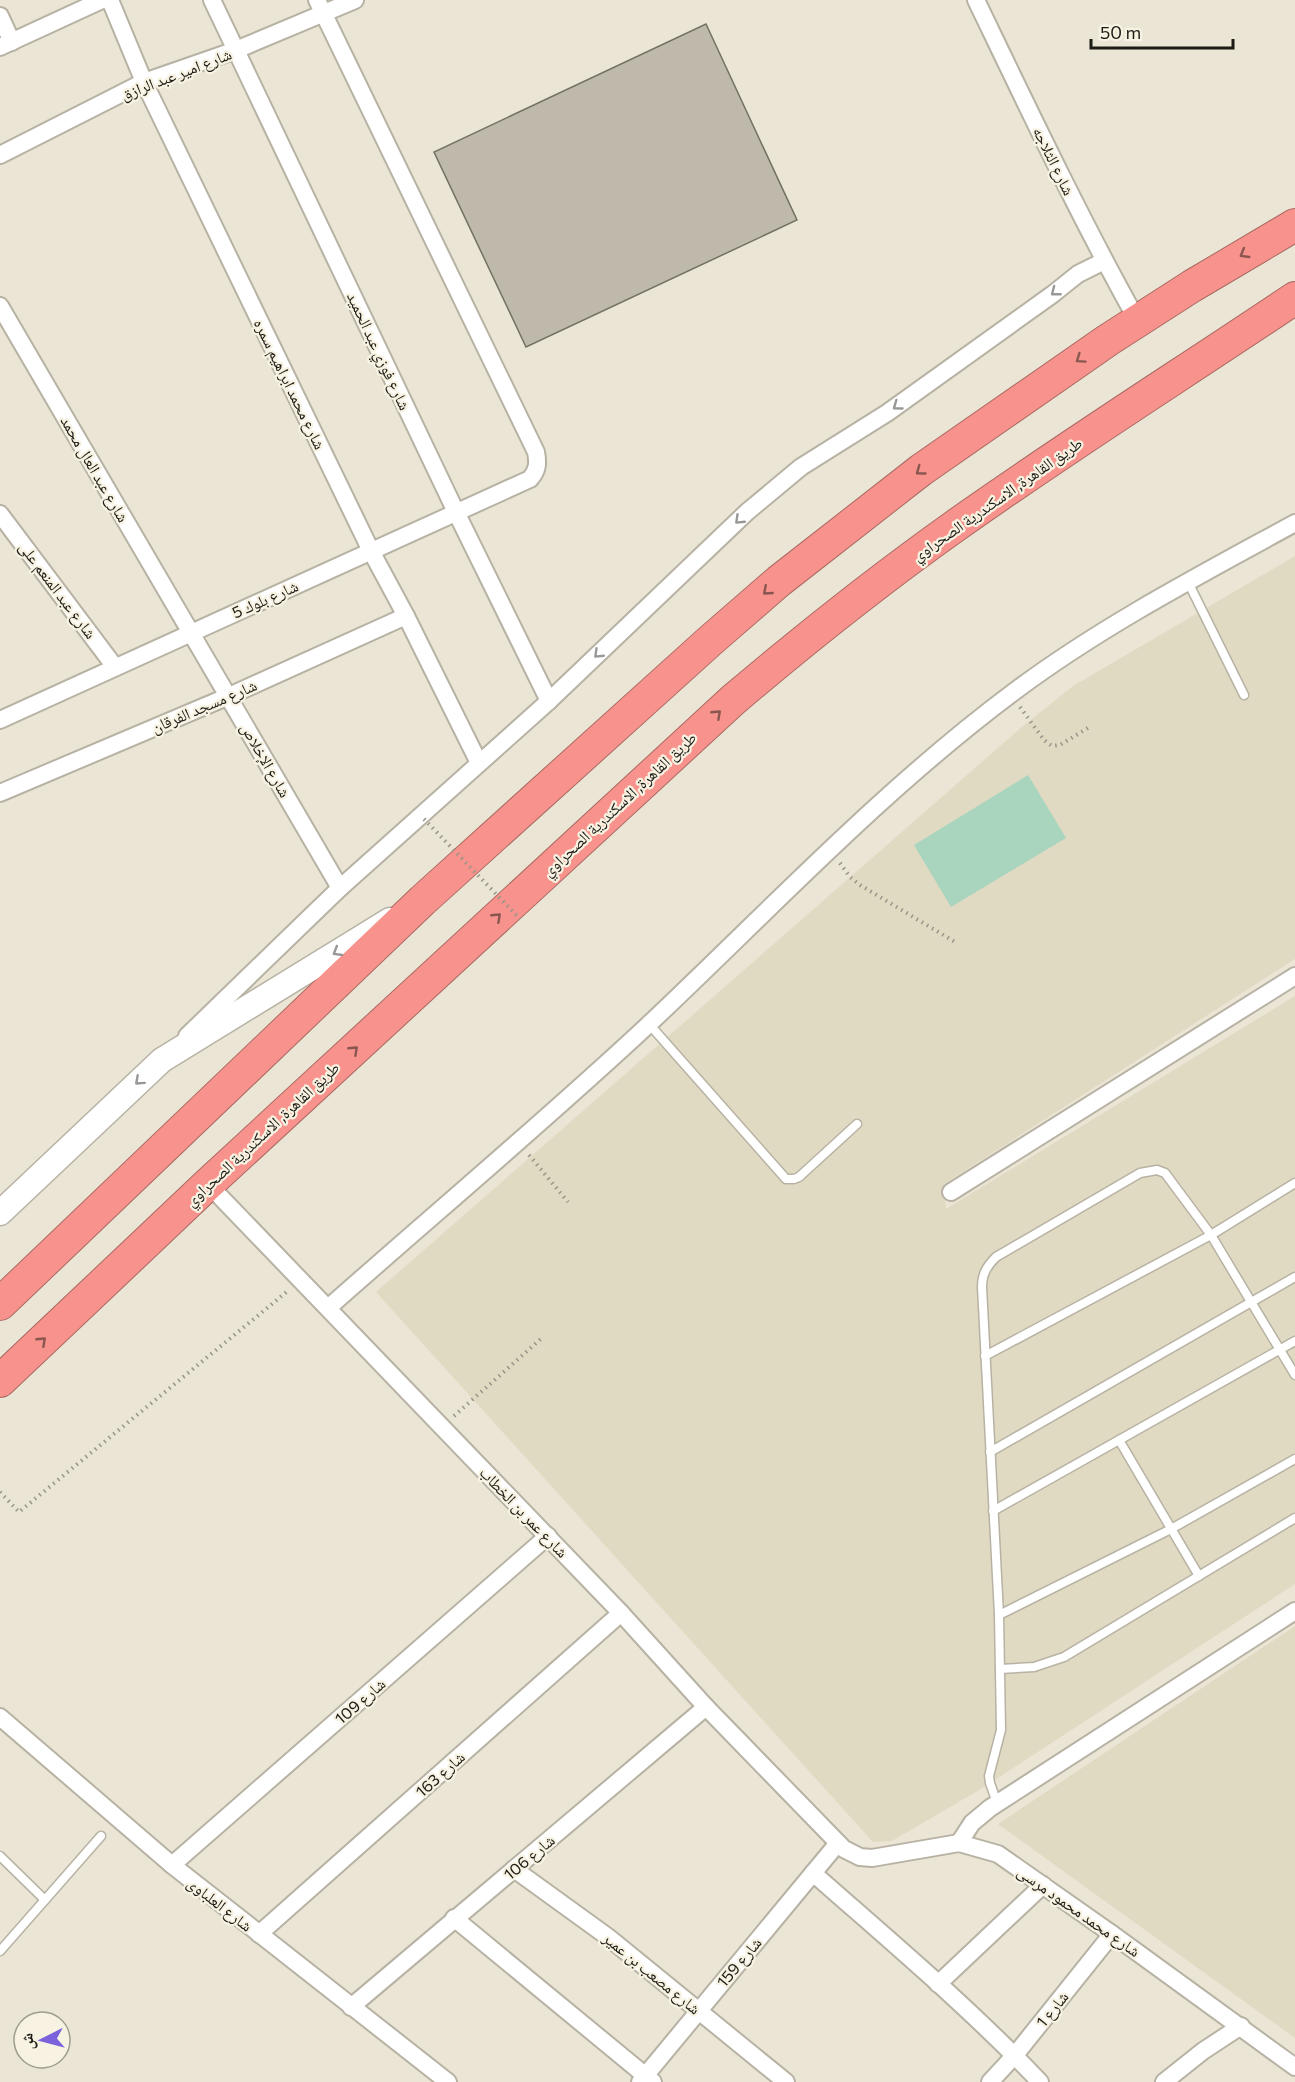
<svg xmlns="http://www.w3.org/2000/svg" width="1295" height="2082" font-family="Commissioner,'Noto Naskh Arabic',sans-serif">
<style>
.built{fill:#e1dac3}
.green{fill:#a9d4be}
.building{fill:#beb9aa;stroke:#747062;stroke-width:1.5}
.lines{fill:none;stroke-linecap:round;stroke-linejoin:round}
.lane-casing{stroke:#b7b2a3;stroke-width:11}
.street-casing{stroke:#b7b2a3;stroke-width:20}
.secondary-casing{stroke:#b7b2a3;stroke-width:27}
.highway-casing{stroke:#ab6962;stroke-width:34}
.path{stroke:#999689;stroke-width:4;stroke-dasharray:1.5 4.5;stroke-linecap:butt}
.lane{stroke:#fff;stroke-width:8}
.street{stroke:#fff;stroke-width:16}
.secondary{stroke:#fff;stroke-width:24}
.highway{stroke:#f7938c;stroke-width:32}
.path-bridge{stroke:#999689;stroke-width:4;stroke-dasharray:1.5 4.5;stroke-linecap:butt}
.oneway{stroke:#8a5750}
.oneway2{stroke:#999896}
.labels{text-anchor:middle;stroke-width:4.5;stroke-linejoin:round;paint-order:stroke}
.street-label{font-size:16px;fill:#1d1b15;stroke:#f7f2e2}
</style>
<rect width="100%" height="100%" fill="#eae5d5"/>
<g class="built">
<path d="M1295,556V959L944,1184L946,1209L1295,996V1584L981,1789L892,1841L873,1842L376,1292L1023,726L1073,686Z"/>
<path d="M1295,1626V2038L998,1824Z"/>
</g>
<path class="green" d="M1028,775L1066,838L951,907L914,845Z"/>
<path class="building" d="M706,24L797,220L526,347L434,152Z"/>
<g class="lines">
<g class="lane-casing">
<g id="lane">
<path d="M1188,582L1244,695"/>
<path d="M649,1024L786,1179H794L799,1177L857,1124"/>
<path d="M985,1356L1211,1235L1295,1183"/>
<path d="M1119,1440L1199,1576"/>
<path d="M990,1452L1295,1277"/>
<path d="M993,1511L1295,1341"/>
<path d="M999,1615L1171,1529L1295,1459"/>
<path d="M1000,1669L1034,1667L1064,1657L1295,1518"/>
<path d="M997,1803L990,1783L989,1776L1001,1730L999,1615L982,1287C982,1274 987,1266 996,1257L1140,1173L1157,1170L1165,1173L1211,1235L1295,1375"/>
<path d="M0,1856L45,1900"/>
<path d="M0,1951L101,1836"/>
</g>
</g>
<g class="street-casing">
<g id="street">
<path d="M110,0L144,82L371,551L406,616L479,763"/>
<path d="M212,0L456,512L549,701"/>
<path d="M976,0C1028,108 1079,216 1137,320"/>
<path d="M0,16L12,42"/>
<path d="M0,47L102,0"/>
<path d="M0,155L144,82L236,50L355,0"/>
<path d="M0,306L340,888"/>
<path d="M0,514L115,667"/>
<path d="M0,720L530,479C538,470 538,463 536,452L317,0"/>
<path d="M0,793L229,696L406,616"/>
<path d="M187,1036L340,888L549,701L747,512L801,467L887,413L1053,294L1078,274L1104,261"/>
<path d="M208,1184L621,1613L706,1707L844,1849L860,1857L872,1858L959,1843L998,1854L1112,1934L1295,2067"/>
<path d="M951,1192L1295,976"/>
<path d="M328,1308C434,1214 544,1122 648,1025C768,912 882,790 1015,691C1102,626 1200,575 1295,523"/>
<path d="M0,1717L172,1865L448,2082"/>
<path d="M959,1843L972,1823L990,1808L1295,1611"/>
<path d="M172,1865L548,1536"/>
<path d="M514,1869L608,1937L786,2082"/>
<path d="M813,1873C890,1941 969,2007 1040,2082"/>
<path d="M454,1918L653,2082"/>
<path d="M259,1934L621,1613"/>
<path d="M938,1984L1043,1885"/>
<path d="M351,2007L706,1707"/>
<path d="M640,2082L838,1843"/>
<path d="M990,2082L1015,2055L1112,1934"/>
<path d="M1164,2082L1203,2051L1241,2026"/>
</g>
</g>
<g class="secondary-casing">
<path id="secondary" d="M0,1213L162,1060L390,920"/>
</g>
<g class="highway-casing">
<g id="highway">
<path d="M0,1304L423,900L711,640L779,581L921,470L1108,340L1192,286L1295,225"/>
<path d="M0,1381L208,1184L733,700C805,639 879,580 955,526C1066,447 1182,374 1295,298"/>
</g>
</g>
<g class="path">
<path d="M1020,707L1044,740L1052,746L1060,745L1091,726"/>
<path d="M840,863L850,877L860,885L955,942"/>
<path d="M529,1155L568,1202"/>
<path d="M454,1416L543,1337"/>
<path d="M0,1492L19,1512L289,1290"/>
</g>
<use href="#lane" class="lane"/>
<use href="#street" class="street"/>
<use href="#secondary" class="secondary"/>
<use href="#highway" class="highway"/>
<path class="path-bridge" d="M424,819L520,919"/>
</g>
<defs><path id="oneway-chevron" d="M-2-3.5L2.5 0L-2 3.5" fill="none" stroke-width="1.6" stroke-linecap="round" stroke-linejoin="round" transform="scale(1.5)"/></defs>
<g class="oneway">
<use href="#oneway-chevron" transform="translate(1244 254) rotate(149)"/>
<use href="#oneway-chevron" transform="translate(1080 359) rotate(145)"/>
<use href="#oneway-chevron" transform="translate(920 471) rotate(144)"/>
<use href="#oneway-chevron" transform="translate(767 591) rotate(139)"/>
<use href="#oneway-chevron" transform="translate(717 714) rotate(-43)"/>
<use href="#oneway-chevron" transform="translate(497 917) rotate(-43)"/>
<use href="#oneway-chevron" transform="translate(354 1050) rotate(-43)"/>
<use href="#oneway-chevron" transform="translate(42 1341) rotate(-43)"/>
</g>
<g class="oneway2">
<use href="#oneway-chevron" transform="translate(1055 292) rotate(142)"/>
<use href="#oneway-chevron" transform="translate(897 406) rotate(144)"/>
<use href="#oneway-chevron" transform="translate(739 520) rotate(136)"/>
<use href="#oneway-chevron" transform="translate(598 654) rotate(136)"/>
<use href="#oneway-chevron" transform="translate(337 952) rotate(149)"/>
<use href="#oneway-chevron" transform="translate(139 1081) rotate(138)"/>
</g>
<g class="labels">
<g class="street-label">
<text transform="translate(176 74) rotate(-21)" y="6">شارع امير عبد الرازق</text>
<text transform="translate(1054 161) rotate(64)" y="6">شارع الثلاجه</text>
<text transform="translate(379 351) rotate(65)" y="6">شارع فوزي عبد الحميد</text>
<text transform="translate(290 384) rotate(64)" y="6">شارع محمد ابراهيم سمره</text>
<text transform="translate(95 469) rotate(60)" y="6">شارع عبد العال محمد</text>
<text transform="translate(997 499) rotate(-35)" y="6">طريق القاهرة, الاسكندرية الصحراوي</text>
<text transform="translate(58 590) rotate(53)" y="6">شارع عبد المنعم على</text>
<text transform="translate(265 599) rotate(-24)" y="6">شارع بلوك 5</text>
<text transform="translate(204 706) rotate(-23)" y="6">شارع مسجد الفرقان</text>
<text transform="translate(266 760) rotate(60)" y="6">شارع الإخلاص</text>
<text transform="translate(619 804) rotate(-43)" y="6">طريق القاهرة, الاسكندرية الصحراوي</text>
<text transform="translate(262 1134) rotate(-43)" y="6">طريق القاهرة, الاسكندرية الصحراوي</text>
<text transform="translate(524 1512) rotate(46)" y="6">شارع عمر بن الخطاب</text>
<text transform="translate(360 1701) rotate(-41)" y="6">شارع 109</text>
<text transform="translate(440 1774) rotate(-42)" y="6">شارع 163</text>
<text transform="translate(529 1857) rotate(-40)" y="6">شارع 106</text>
<text transform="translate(220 1904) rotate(38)" y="6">شارع العلباوى</text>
<text transform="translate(1079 1911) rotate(35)" y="6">شارع محمد محمود مرسى</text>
<text transform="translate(739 1962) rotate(-50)" y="6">شارع 159</text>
<text transform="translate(652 1973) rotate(39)" y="6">شارع مصعب بن عمير</text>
<text transform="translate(1052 2009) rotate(-51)" y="6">شارع 1</text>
</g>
</g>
<g transform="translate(42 2040) rotate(264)"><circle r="28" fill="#f7f2e2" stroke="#a09c90" stroke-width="1.5"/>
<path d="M0-4.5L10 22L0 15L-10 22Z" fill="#7b61db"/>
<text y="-9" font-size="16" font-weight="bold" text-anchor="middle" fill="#1d1b15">ش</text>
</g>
<path d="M1091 39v9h142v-9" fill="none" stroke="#1d1b15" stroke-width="3"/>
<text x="1100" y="39" font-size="18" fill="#1d1b15" stroke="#f7f2e2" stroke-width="4.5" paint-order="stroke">50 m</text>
</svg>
